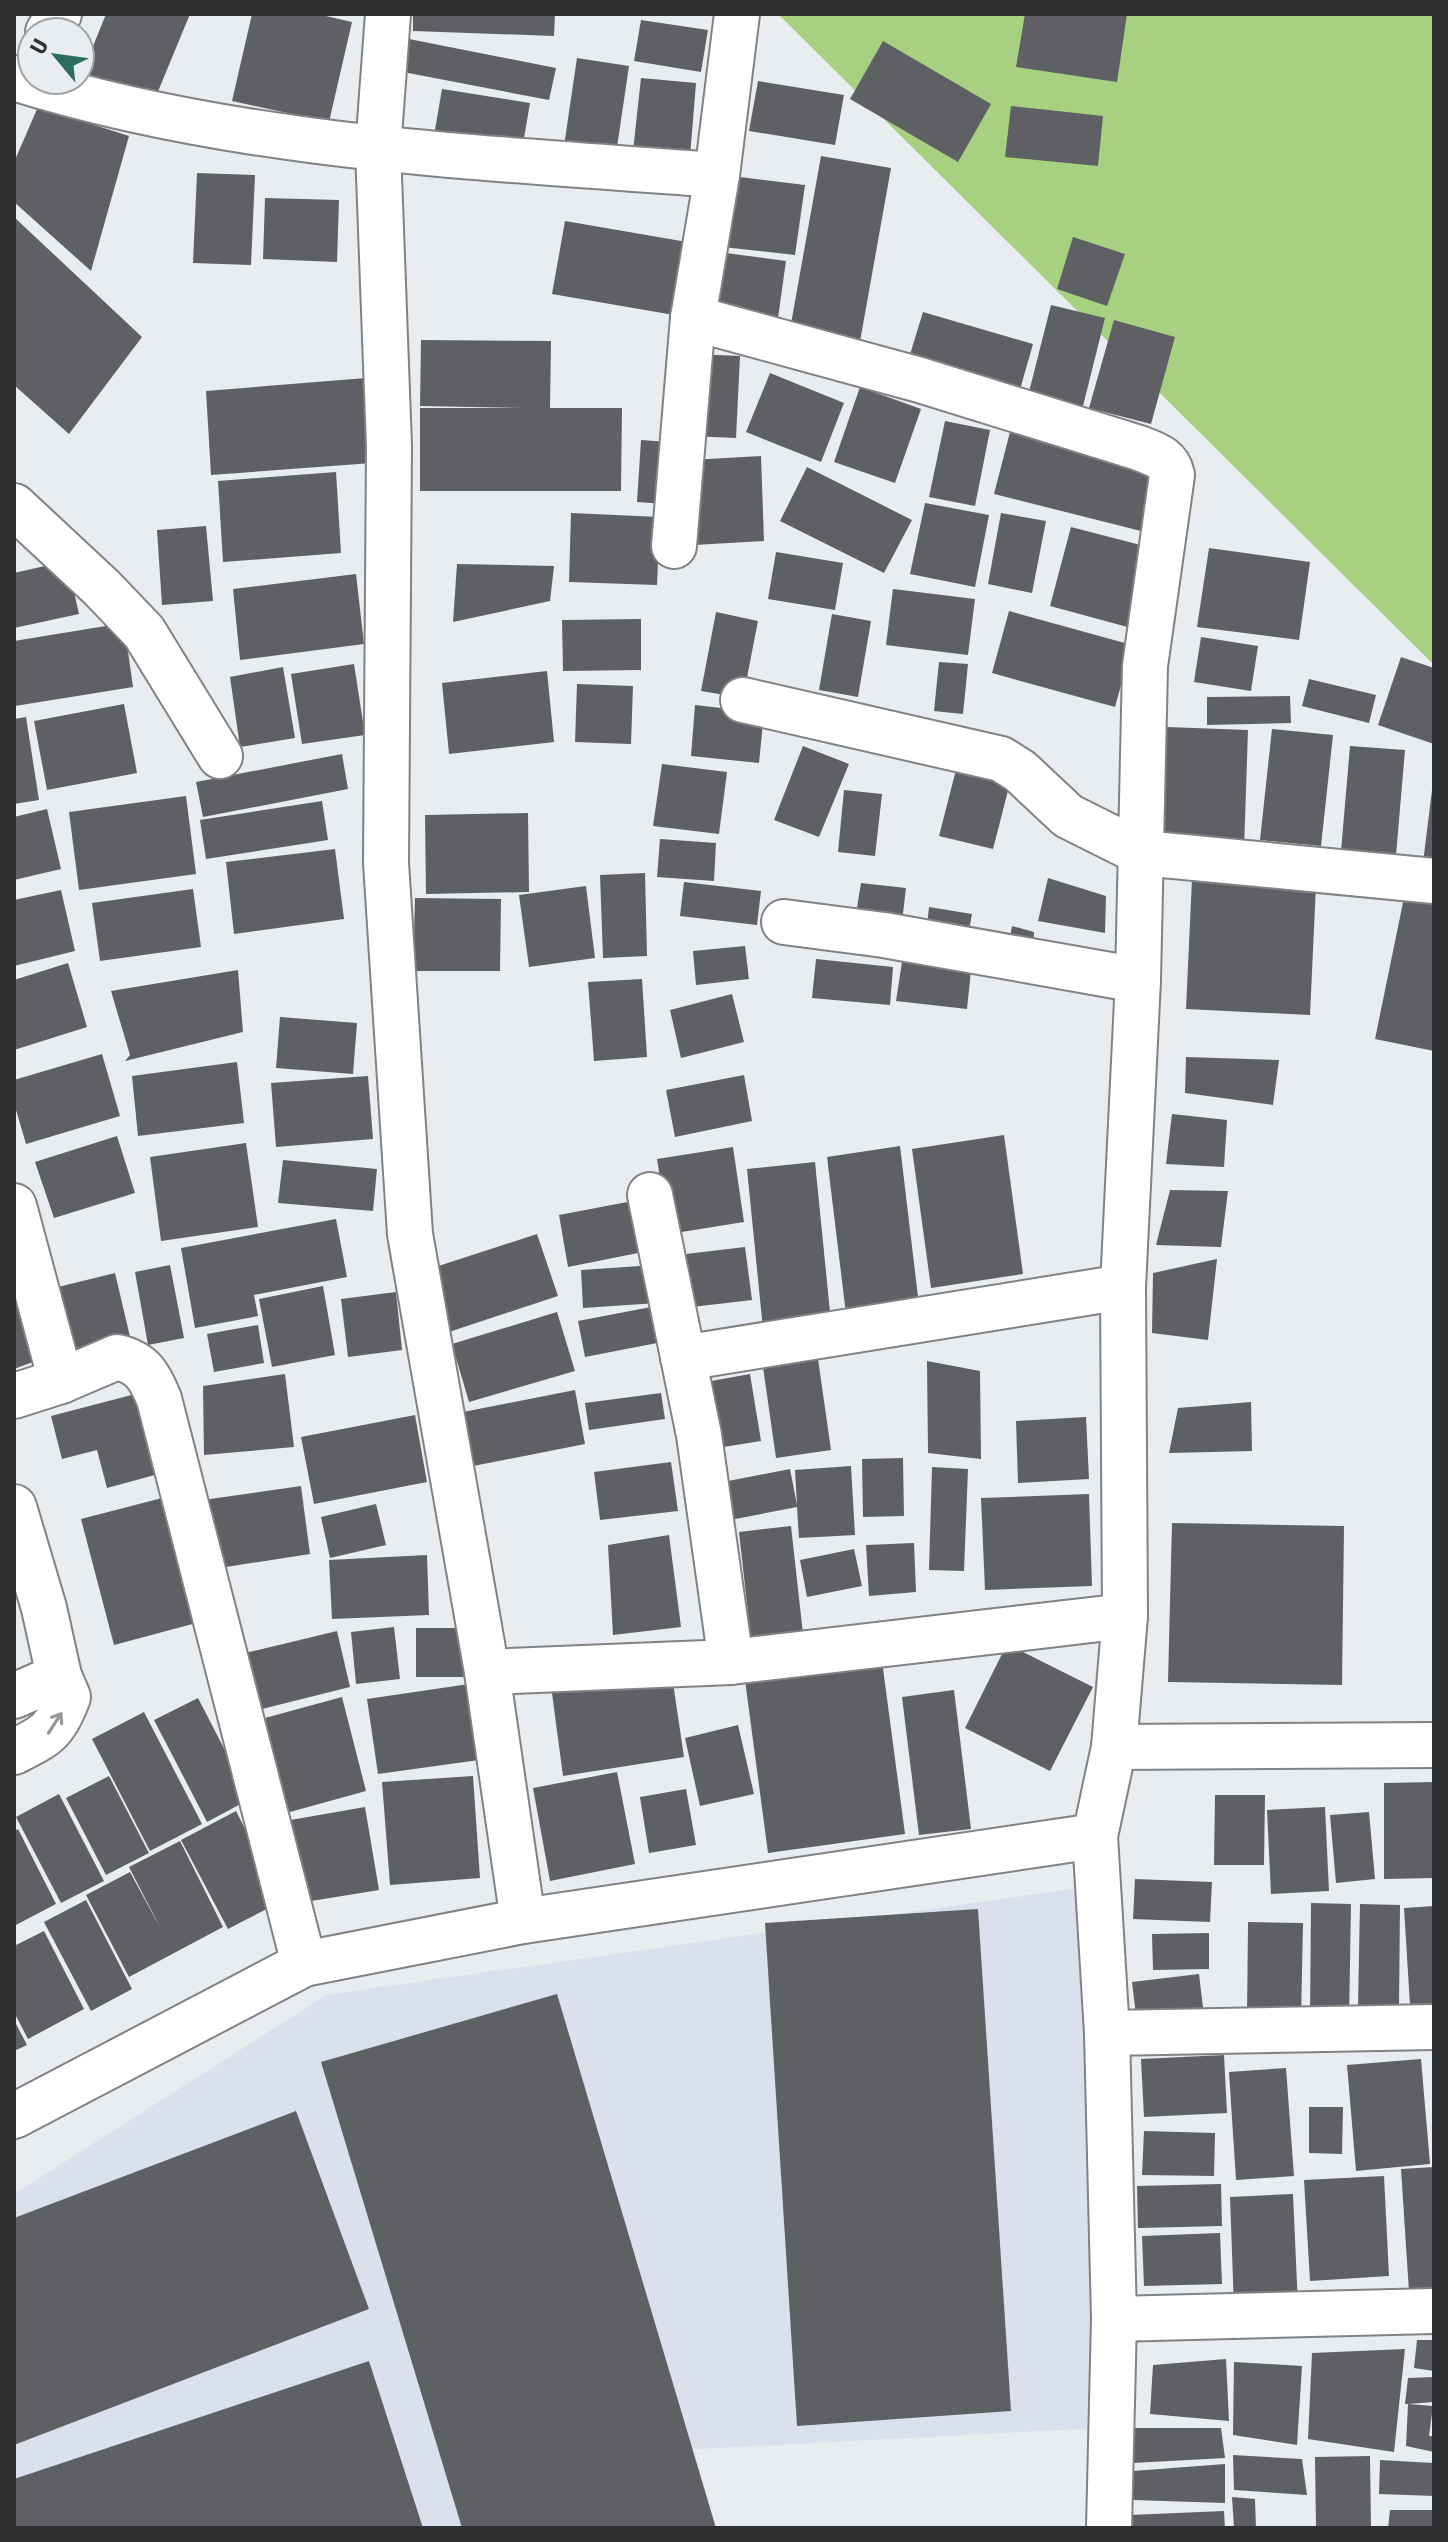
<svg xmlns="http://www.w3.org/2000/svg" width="1448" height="2542" font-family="'Fira Sans Condensed',sans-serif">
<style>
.built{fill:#dbe1ec}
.green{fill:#a7d181}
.building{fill:#5e6064}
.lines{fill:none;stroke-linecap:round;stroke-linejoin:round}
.minor-casing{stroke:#808286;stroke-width:48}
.minor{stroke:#fff;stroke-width:44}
.oneway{stroke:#979898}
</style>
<rect width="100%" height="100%" fill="#eaedf0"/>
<path class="built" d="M1086,1887L1099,2428L661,2451L674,2528H14V2194L326,1995Z"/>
<path class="green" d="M778,14H1434V665Z"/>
<g class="building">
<path d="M106,14H190L152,106L81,76Z"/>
<path d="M252,14H317L352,22L329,122L232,101Z"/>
<path d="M413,14H555L554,36L413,31Z"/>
<path d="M1025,14H1127L1117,82L1016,67Z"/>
<path d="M641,20L708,30L701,72L634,61Z"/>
<path d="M409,39L556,68L549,100L403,72Z"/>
<path d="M883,41L991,104L958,162L850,99Z"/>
<path d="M577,58L629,66L616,154L564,146Z"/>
<path d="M641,78L696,83L690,157L633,151Z"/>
<path d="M758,81L844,95L835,145L749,131Z"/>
<path d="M442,89L530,103L523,144L435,130Z"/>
<path d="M1011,106L1103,116L1098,166L1005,157Z"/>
<path d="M38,107L129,136L91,271L14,202V162Z"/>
<path d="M821,156L891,168L859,347L789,335Z"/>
<path d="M197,173L255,175L251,265L193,263Z"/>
<path d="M732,176L805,185L795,255L723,247Z"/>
<path d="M265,198L339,200L337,262L263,259Z"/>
<path d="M14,217L142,337L69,434L14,385Z"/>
<path d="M565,221L687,242L674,315L552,294Z"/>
<path d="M1073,237L1125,254L1107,306L1057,289Z"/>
<path d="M711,251L786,261L777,325L703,314Z"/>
<path d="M1051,305L1105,318L1083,406L1029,392Z"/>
<path d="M923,312L1033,344L1019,393L908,361Z"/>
<path d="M1114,320L1175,337L1151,424L1089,408Z"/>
<path d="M421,340L551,341L550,408H622L621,491H420V408H524L420,406Z"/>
<path d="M693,354L740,356L736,438L689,436Z"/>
<path d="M770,373L844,403L821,462L746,432Z"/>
<path d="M366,378L372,463L211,475L206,391Z"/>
<path d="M860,387L921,409L895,483L834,462Z"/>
<path d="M945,421L990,430L975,506L929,497Z"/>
<path d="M1010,432L1157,469L1141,531L994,494Z"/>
<path d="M641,440L669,442L665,504L637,502Z"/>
<path d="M761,456L764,541L694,545L690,460Z"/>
<path d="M807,467L912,520L884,573L780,521Z"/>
<path d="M336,472L341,553L223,562L218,481Z"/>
<path d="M925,503L989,515L975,587L910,574Z"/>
<path d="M571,513L660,517L657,585L569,582Z"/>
<path d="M1001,513L1046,521L1032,593L988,584Z"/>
<path d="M206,526L213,601L162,605L157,530Z"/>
<path d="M1071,527L1156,549L1135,629L1050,606Z"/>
<path d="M1209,548L1310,562L1299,640L1197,627Z"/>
<path d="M776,552L843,563L835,610L768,599Z"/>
<path d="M67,561L79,614L14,628V573Z"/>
<path d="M457,564L554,566L550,601L453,622Z"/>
<path d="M356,574L364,644L240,660L233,589Z"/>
<path d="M893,589L975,599L968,655L886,645Z"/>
<path d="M1009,611L1132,645L1115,707L992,673Z"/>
<path d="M716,612L758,621L743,698L701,691Z"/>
<path d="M832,614L871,621L858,697L819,690Z"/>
<path d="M641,619V670L563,671L562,620Z"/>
<path d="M124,623L133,687L15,706L14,641Z"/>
<path d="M1201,637L1258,646L1251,691L1194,682Z"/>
<path d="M1401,657L1434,668V744L1378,725Z"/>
<path d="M939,662L968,664L963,714L934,711Z"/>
<path d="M354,664L365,735L302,744L291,674Z"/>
<path d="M283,667L295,738L240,747L230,677Z"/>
<path d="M547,671L554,742L449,754L442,683Z"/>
<path d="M1309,679L1376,695L1369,723L1302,706Z"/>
<path d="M577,684L633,686L631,744L575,742Z"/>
<path d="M1290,696L1291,723L1207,725V697Z"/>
<path d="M124,704L137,773L47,790L34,721Z"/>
<path d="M695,705L764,713L759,763L691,756Z"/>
<path d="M26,717L39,800L14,804V719Z"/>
<path d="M1167,727L1248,730L1244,850L1163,847Z"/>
<path d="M1272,729L1333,735L1321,846L1260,840Z"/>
<path d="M803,746L849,764L819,837L774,820Z"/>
<path d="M1350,746L1405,750L1395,867L1340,863Z"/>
<path d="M342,754L348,789L203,817L196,782Z"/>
<path d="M662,764L727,772L719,834L653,826Z"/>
<path d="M957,766L1011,779L993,849L939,836Z"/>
<path d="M844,790L882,794L875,856L838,852Z"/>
<path d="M1432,790L1434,791V873L1422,871Z"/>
<path d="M186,796L196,874L79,890L69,812Z"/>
<path d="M322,801L328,840L206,859L200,820Z"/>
<path d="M47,809L61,869L14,880V817Z"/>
<path d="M528,813L529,892L426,894L425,815Z"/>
<path d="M660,839L716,843L714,881L657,877Z"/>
<path d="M335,849L344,919L234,934L226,862Z"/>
<path d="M645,873L647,956L603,958L600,875Z"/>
<path d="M1048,878L1106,896L1105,933L1038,921Z"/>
<path d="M1192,879L1316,885L1310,1015L1186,1009Z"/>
<path d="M684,882L761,891L757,925L680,916Z"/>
<path d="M861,883L906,888L902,922L855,920Z"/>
<path d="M1407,883L1434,889V1051L1375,1039Z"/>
<path d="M586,886L595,958L529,967L519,895Z"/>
<path d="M193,889L201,947L100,961L92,903Z"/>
<path d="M61,890L75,951L14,966V900Z"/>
<path d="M415,898L501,899L500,971H413Z"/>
<path d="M929,907L972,914L968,936L926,935Z"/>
<path d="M1012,926L1034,932L1033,952L1008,950Z"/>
<path d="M745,946L749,979L696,985L693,951Z"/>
<path d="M816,959L893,967L890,1005L812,998Z"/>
<path d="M902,962L971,971L967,1009L896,1001Z"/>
<path d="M68,963L87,1027L14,1050V980Z"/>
<path d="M238,970L243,1032L125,1061L130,1055L111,991Z"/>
<path d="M642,979L647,1057L594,1061L588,982Z"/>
<path d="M732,994L744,1042L681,1058L670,1010Z"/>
<path d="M280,1017L357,1023L353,1074L276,1068Z"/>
<path d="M102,1054L120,1116L26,1144L14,1103V1080Z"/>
<path d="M1186,1057L1279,1060L1273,1105L1185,1093Z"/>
<path d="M237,1062L244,1123L138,1136L132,1076Z"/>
<path d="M744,1075L752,1121L675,1137L666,1090Z"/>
<path d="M368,1076L373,1139L276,1147L271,1083Z"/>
<path d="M1172,1114L1227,1120L1224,1167L1166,1164Z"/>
<path d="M1004,1135L1023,1274L931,1288L912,1149Z"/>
<path d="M117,1136L135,1193L54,1218L35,1162Z"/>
<path d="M246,1143L258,1227L161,1241L150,1157Z"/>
<path d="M900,1146L919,1305L846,1314L827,1157Z"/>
<path d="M733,1147L744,1222L669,1234L657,1159Z"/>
<path d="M283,1160L377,1169L373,1211L278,1203Z"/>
<path d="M815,1162L831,1322L763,1329L747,1169Z"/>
<path d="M1170,1190L1228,1191L1221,1247L1156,1245Z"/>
<path d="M643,1199L653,1250L568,1267L559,1215Z"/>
<path d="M336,1219L347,1277L254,1295L258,1316L195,1328L181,1248Z"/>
<path d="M537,1234L558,1296L443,1334L423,1271Z"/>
<path d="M745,1247L752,1300L692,1307L686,1254Z"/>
<path d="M1217,1259L1208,1340L1152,1333L1153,1273Z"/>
<path d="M170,1265L184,1338L148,1345L135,1272Z"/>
<path d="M655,1265L657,1303L583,1308L581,1270Z"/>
<path d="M115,1273L131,1341L70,1356L54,1288Z"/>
<path d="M14,1285L41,1359L14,1369Z"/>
<path d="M323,1286L335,1355L272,1367L259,1299Z"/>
<path d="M396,1292L402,1350L348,1357L341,1299Z"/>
<path d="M651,1307L657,1343L585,1357L578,1321Z"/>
<path d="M557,1312L575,1371L469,1402L452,1344Z"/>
<path d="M258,1325L264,1363L214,1372L207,1334Z"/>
<path d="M818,1359L831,1450L776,1458L763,1367Z"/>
<path d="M927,1361L980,1371L981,1459L928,1453Z"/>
<path d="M285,1374L294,1447L204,1455L203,1386Z"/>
<path d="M750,1374L761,1441L717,1448L706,1382Z"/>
<path d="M575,1390L585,1444L458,1469L448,1415Z"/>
<path d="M143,1392L162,1473L107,1488L97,1450L62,1459L51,1416Z"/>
<path d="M661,1393L665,1419L589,1430L585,1403Z"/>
<path d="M1251,1402L1252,1451L1169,1453L1178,1408Z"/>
<path d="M415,1415L427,1482L314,1504L301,1437Z"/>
<path d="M1086,1417L1089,1479L1018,1483L1016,1421Z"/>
<path d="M903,1458L904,1516L863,1517L862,1459Z"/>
<path d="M671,1462L678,1511L600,1520L594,1472Z"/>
<path d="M851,1466L855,1535L799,1538L797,1507L725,1521L718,1483L790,1469L797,1505L795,1470Z"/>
<path d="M932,1467L968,1469L964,1571L929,1570Z"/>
<path d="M301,1486L310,1554L213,1569L203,1500Z"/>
<path d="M1089,1494L1092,1586L985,1590L981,1498Z"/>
<path d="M166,1497L200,1622L114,1645L81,1519Z"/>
<path d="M376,1504L386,1545L330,1558L321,1517Z"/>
<path d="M1172,1523L1344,1526L1342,1685L1168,1682Z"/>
<path d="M791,1526L803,1634L751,1640L739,1532Z"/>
<path d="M669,1535L681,1627L613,1635L608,1545Z"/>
<path d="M914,1543L916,1592L869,1596L866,1545Z"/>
<path d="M854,1549L862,1586L807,1597L800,1560Z"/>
<path d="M427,1555L429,1615L332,1619L329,1560Z"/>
<path d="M394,1627L400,1679L356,1684L351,1632Z"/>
<path d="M416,1628H462L463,1677H416Z"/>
<path d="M337,1631L350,1687L254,1711L241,1654Z"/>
<path d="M1007,1644L1093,1687L1050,1771L965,1728Z"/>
<path d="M882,1661L905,1834L768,1853L745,1680Z"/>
<path d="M672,1676L684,1757L563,1776L552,1693Z"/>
<path d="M469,1684L479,1760L378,1774L367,1699Z"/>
<path d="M954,1690L971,1829L919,1835L902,1697Z"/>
<path d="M342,1697L366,1791L279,1815L254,1721Z"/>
<path d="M198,1698L250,1799L207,1822L154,1720Z"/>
<path d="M144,1712L202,1824L150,1851L92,1739Z"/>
<path d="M738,1725L754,1794L700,1806L685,1738Z"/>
<path d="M617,1772L635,1864L550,1881L533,1788Z"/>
<path d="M109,1776L149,1853L106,1875L66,1798Z"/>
<path d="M473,1776L480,1878L390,1885L382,1782Z"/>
<path d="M1434,1782V1878L1384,1879V1783Z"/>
<path d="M686,1789L696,1845L649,1853L640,1797Z"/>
<path d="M59,1794L104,1881L61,1903L16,1817Z"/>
<path d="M1215,1795H1265L1264,1865H1214Z"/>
<path d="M365,1807L379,1890L299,1903L285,1821Z"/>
<path d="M1325,1807L1329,1891L1271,1894L1267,1810Z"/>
<path d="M236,1811L282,1901L228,1929L181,1840Z"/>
<path d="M1369,1812L1375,1879L1336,1883L1330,1815Z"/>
<path d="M18,1829L56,1904L14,1926V1831Z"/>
<path d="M180,1841L223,1927L129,1977L86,1895L130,1872L162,1931L129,1867Z"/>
<path d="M1135,1879L1212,1882L1210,1922L1133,1919Z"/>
<path d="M86,1900L132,1989L91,2011L44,1922Z"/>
<path d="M1311,1903L1351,1904L1349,2020H1310Z"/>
<path d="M1360,1904L1400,1905L1399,2006H1358Z"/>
<path d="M1434,1906V2004L1410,2005L1404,1908Z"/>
<path d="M978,1909L1011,2411L797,2426L765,1923Z"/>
<path d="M1248,1922L1303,1923L1301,2020L1247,2019Z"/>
<path d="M44,1931L84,2009L28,2039L14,2012V1946Z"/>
<path d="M1209,1933V1969L1153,1970L1152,1934Z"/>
<path d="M1199,1974L1204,2016L1137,2024L1132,1982Z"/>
<path d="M557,1994L716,2528H462L321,2062Z"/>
<path d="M14,2020L27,2045L14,2051Z"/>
<path d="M1224,2055L1227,2113L1144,2117L1141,2059Z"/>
<path d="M1421,2059L1430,2164L1356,2171L1347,2065Z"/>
<path d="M1286,2068L1294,2176L1236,2180L1229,2072Z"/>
<path d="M1309,2107H1343L1342,2154L1309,2153Z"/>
<path d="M296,2111L369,2309L14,2445V2218Z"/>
<path d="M1144,2131L1215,2133L1214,2176L1142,2175Z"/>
<path d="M1434,2167V2306L1410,2307L1401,2169Z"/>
<path d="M1384,2176L1389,2276L1310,2281L1304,2180Z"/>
<path d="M1221,2184L1222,2226L1138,2228L1137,2186Z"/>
<path d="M1293,2194L1298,2306L1234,2308L1230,2197Z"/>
<path d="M1220,2233L1222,2284L1144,2286L1142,2236Z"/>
<path d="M1417,2340H1434V2371L1414,2368Z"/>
<path d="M1405,2349L1394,2452L1308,2439L1312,2353Z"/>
<path d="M1226,2359L1229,2421L1150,2414L1153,2365Z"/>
<path d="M369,2361L423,2528H14V2479Z"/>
<path d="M1234,2362L1302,2366L1297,2445L1233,2435Z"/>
<path d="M1434,2377V2402L1408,2404L1433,2406L1429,2436H1434V2452L1406,2446L1408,2404H1405L1408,2378Z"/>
<path d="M1134,2428H1221L1225,2458L1133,2463Z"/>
<path d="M1233,2455L1302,2459L1307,2495L1234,2490Z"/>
<path d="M1370,2456L1371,2528H1316L1315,2457Z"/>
<path d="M1380,2460L1434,2463V2496L1379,2494Z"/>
<path d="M1225,2464V2503L1133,2500V2471Z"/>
<path d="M1232,2497L1255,2499L1256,2528H1234Z"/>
<path d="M1390,2510H1434V2528H1388Z"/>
<path d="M1224,2511L1225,2528H1131L1130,2515Z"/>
</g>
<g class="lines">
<g class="minor-casing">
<g id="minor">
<path d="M388,14L378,149L389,446L386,863L410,1234L487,1672L523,1921"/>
<path d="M48,32L59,14"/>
<path d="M14,78C241,149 482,157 717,175L693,318L674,546"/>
<path d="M717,175L737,14"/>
<path d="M693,318L920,380L1139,448C1154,454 1168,457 1172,475L1145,666L1138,980L1123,1287L1125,1616L1114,1747L1095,1836L1107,2033L1114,2319L1109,2528"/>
<path d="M14,506L102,588L144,632L220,756"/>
<path d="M743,700L1001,759L1020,771L1068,816L1142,853L1434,881"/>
<path d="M784,922L884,935L1138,980"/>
<path d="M650,1195L699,1435L731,1662"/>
<path d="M14,1206L61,1381L117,1357C143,1363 150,1377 159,1399L304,1964"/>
<path d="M683,1358L1123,1287"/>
<path d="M14,1396L61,1381"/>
<path d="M14,1507L44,1608L59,1676L68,1697C55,1732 46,1736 14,1752"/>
<path d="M487,1672L731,1662L1125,1616"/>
<path d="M14,1696L59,1676"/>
<path d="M1114,1747L1434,1745"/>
<path d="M1107,2033L1434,2027"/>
<path d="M14,2116L304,1964L523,1921L1095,1836"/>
<path d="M1114,2319L1434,2311"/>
</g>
</g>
<use href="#minor" class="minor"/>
</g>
<defs><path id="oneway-shaft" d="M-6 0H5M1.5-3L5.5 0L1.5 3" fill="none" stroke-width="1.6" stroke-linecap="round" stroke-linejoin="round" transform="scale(2)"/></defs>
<use class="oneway" href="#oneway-shaft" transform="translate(55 1723) rotate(-57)"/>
<rect width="1448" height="2542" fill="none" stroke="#2f3031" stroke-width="32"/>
<g transform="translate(56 56) rotate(299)"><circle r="38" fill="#eaedf0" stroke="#9fa1a4" stroke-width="2"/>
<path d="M0-6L14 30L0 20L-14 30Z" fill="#2c6d5c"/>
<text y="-12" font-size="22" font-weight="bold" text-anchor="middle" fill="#2f3031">U</text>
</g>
</svg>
